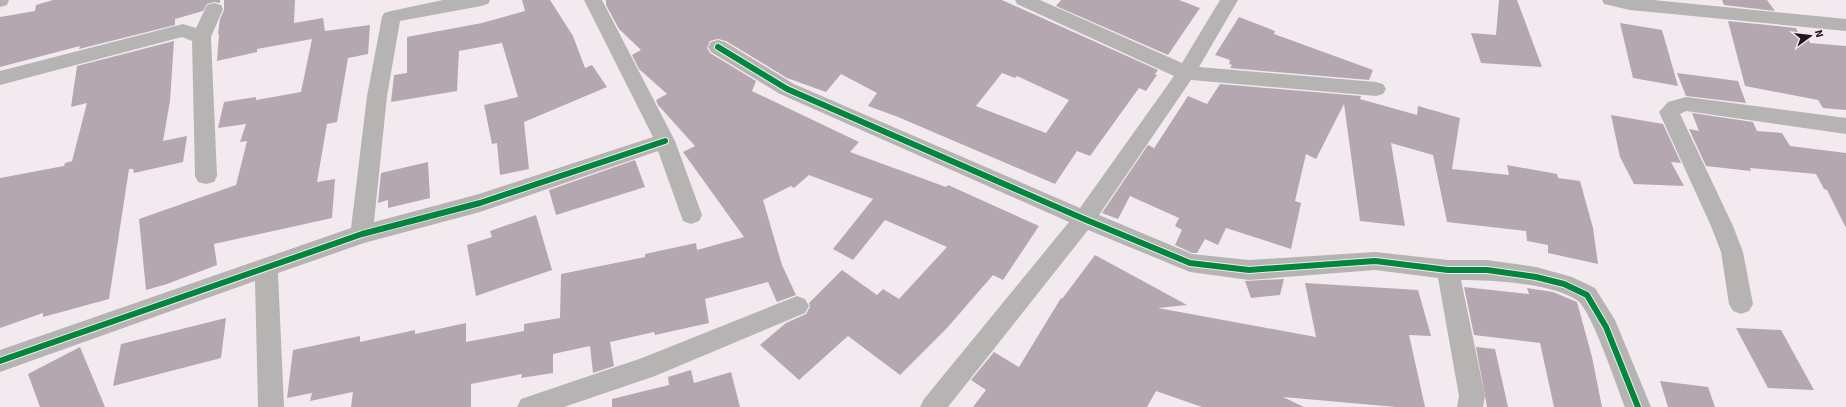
<svg xmlns="http://www.w3.org/2000/svg" width="1846" height="407" font-family="'Source Sans 3',sans-serif">
<style>
.building{fill:#b5a7af;fill-rule:evenodd}
.lines{fill:none;stroke-linecap:round;stroke-linejoin:round}
.minor{fill:#b5b4b3;fill-rule:evenodd}
.cycleway-casing{stroke:#f7e6ef;stroke-width:8}
.cycleway{stroke:#00873e;stroke-width:6}
</style>
<rect width="100%" height="100%" fill="#f3eaef"/>
<g class="building">
<path d="M53,0H220V3L214,2L207,4L203,11L175,19V25L79,49L80,46L0,67V17L35,11L36,5Z"/>
<path d="M224,0H295L294,23L323,18L325,31L370,25L368,54L348,58L337,122L327,124L317,182L335,179L332,218L214,244L217,265L167,284L146,290L139,219L236,185L247,141L240,142L246,124L218,128L224,102L256,97V100L301,92L312,39L257,49V52L217,61L219,34H218L220,19L224,10Z"/>
<path d="M522,0H550L573,36L585,68L592,65L607,87L524,122L529,169L500,175L497,143L492,144L484,105L518,97L502,43L459,51L457,91L391,102L394,75L407,73V37L482,23L525,11Z"/>
<path d="M606,0H1002L1158,70L1155,74L1157,75L1146,91L1139,88L1090,156L1077,151L1055,184L898,117L868,106L877,93L841,74L826,92L787,78L726,41L718,39L710,41L707,48L710,53L756,81L752,91L859,142L850,152L946,187L948,185L1039,226L1003,280L993,275L947,328L900,375L848,336L799,380L760,345L786,323L806,314L810,307L809,303L842,270L877,295L883,289L899,299L947,247L885,220L853,260L833,249L873,199L809,175L794,188L791,186L763,200L782,265L796,295L777,302L768,282L705,299L709,323L655,335L654,332L610,342L614,366L593,373L590,346L553,354V373L521,378L522,374L471,384V407H351L353,392L310,401L312,393L287,398L293,350L360,336V342L415,330V334L466,323V342L524,331V324L560,318L561,274L645,257V254L696,243L697,250L744,237L683,152L695,146L658,105L656,100L667,94L639,69L632,55L641,50L619,29L606,5ZM1002,73L1015,78L1017,76L1069,100L1046,133L976,106Z"/>
<path d="M1061,0H1179L1200,8L1168,55L1056,6Z"/>
<path d="M1499,0H1517L1542,67L1481,63L1471,33L1496,35Z"/>
<path d="M1722,0H1767L1775,11L1724,5Z"/>
<path d="M1239,17L1275,31L1274,34L1373,70L1369,80L1230,68L1232,65L1229,64L1230,60L1215,55Z"/>
<path d="M1728,21L1796,28L1799,35L1807,36L1810,43L1846,46V110L1823,108L1818,100L1745,86Z"/>
<path d="M1620,23L1662,30L1678,86L1633,78Z"/>
<path d="M174,41L170,101L163,141L187,136L183,162L134,173L133,169H129L109,299L43,317V313L0,328V178L64,166L65,163L72,161L87,103L71,107L77,66Z"/>
<path d="M1677,73L1738,81L1746,103L1686,96Z"/>
<path d="M1220,84L1361,96L1360,99L1417,115L1418,106L1460,118L1452,169L1509,175L1507,165L1557,174L1558,178L1580,181L1593,228L1598,264L1548,253V245L1527,241L1526,231L1447,222L1433,155L1391,143L1405,226L1360,221L1344,104L1316,159L1306,154L1295,201L1301,203L1291,249L1226,228L1218,245L1205,239L1197,253H1192L1175,245L1182,230L1175,226L1179,218L1130,196L1118,219L1102,213L1148,145L1154,148L1151,153L1188,96L1207,104Z"/>
<path d="M1692,113L1753,122L1757,131L1782,133L1790,146L1846,153V228L1827,190L1824,189L1816,174L1750,168L1751,171L1706,166L1689,129L1699,131Z"/>
<path d="M1611,115L1663,124L1681,163L1671,162L1684,186L1634,184L1620,157Z"/>
<path d="M635,160L645,187L556,215L549,190Z"/>
<path d="M428,162L430,198L388,208V200L378,203L381,173Z"/>
<path d="M536,215L552,270L476,296L467,245L492,237L490,231Z"/>
<path d="M1095,255L1187,305L1158,308L1316,337L1305,283L1418,290L1431,336L1409,335L1425,407H1396L1283,397L1304,407H1202L1156,391L1147,407H973L986,390L971,380L994,352L1019,367L1061,298L1062,299Z"/>
<path d="M1284,279L1280,295L1251,298L1245,281Z"/>
<path d="M1464,287L1529,294L1527,288L1553,292L1577,302L1592,357L1602,407H1554L1540,343L1474,335Z"/>
<path d="M226,318L221,358L113,386L121,344Z"/>
<path d="M1736,328L1781,330L1814,390L1768,388Z"/>
<path d="M80,347L105,407H40L28,374Z"/>
<path d="M1476,347L1495,349L1508,407H1487Z"/>
<path d="M691,370L694,383L731,372L740,407H612V399L669,385L668,377Z"/>
<path d="M1660,381L1708,387L1715,407H1668Z"/>
</g>
<g class="lines">
<g class="minor">
<path d="M0,0H9L7,5L0,7Z"/>
<path d="M443,0H490L488,4L481,6L400,21L387,96L374,222L479,194L653,137L584,0H602L675,141L702,215L699,221L691,224L683,221L658,151L480,212L364,243L278,273L284,407H258L255,281L0,372V350L351,228L367,96L382,17L384,13L391,11Z"/>
<path d="M1015,0H1040L1182,63L1220,0H1238L1199,67L1376,82L1383,84L1386,89L1383,94L1376,96L1191,80L1099,215L1192,254L1249,260L1375,252L1448,260H1487L1536,267L1572,277L1595,288L1615,320L1651,407H1625C1617,387 1592,312 1578,301C1552,283 1492,280 1461,280L1485,396L1483,407H1457L1459,396L1438,278L1375,270L1249,280L1190,272L1088,230L948,407H920L924,399L1069,222L780,94L711,52L708,47L711,42L718,40L725,42L794,84L1080,208L1174,76L1017,4Z"/>
<path d="M1602,0H1653L1846,19V31L1630,10L1604,4Z"/>
<path d="M214,3L221,5L223,9L211,37L217,176L214,182L206,184L198,182L195,176L192,41L182,37L0,85V71L183,24L196,28L207,5Z"/>
<path d="M1686,97L1846,118V134L1686,111L1680,114L1733,226L1743,252L1753,304L1749,311L1741,314L1733,311L1729,304L1721,252L1711,226L1659,112L1668,102Z"/>
<path d="M797,296L805,299L809,306L805,313L655,376L564,407H517L521,399L642,358Z"/>
</g>
<g class="cycleway-casing">
<g id="cycleway">
<path d="M718,47L787,89L1084,219L1190,263L1249,270L1375,261L1448,270H1487L1536,277L1564,284L1587,295L1606,327L1638,407"/>
<path d="M0,361L362,234L480,203L665,141"/>
</g>
</g>
<use href="#cycleway" class="cycleway"/>
</g>
<g transform="translate(1810 36) rotate(75)" stroke="#f7e6ef" stroke-width="3" paint-order="stroke">
<path d="M0-3L7 15L0 10L-7 15Z" fill="#1e181b"/>
<text y="-6" font-size="11" font-weight="bold" text-anchor="middle" fill="#1e181b">N</text>
</g>
</svg>
